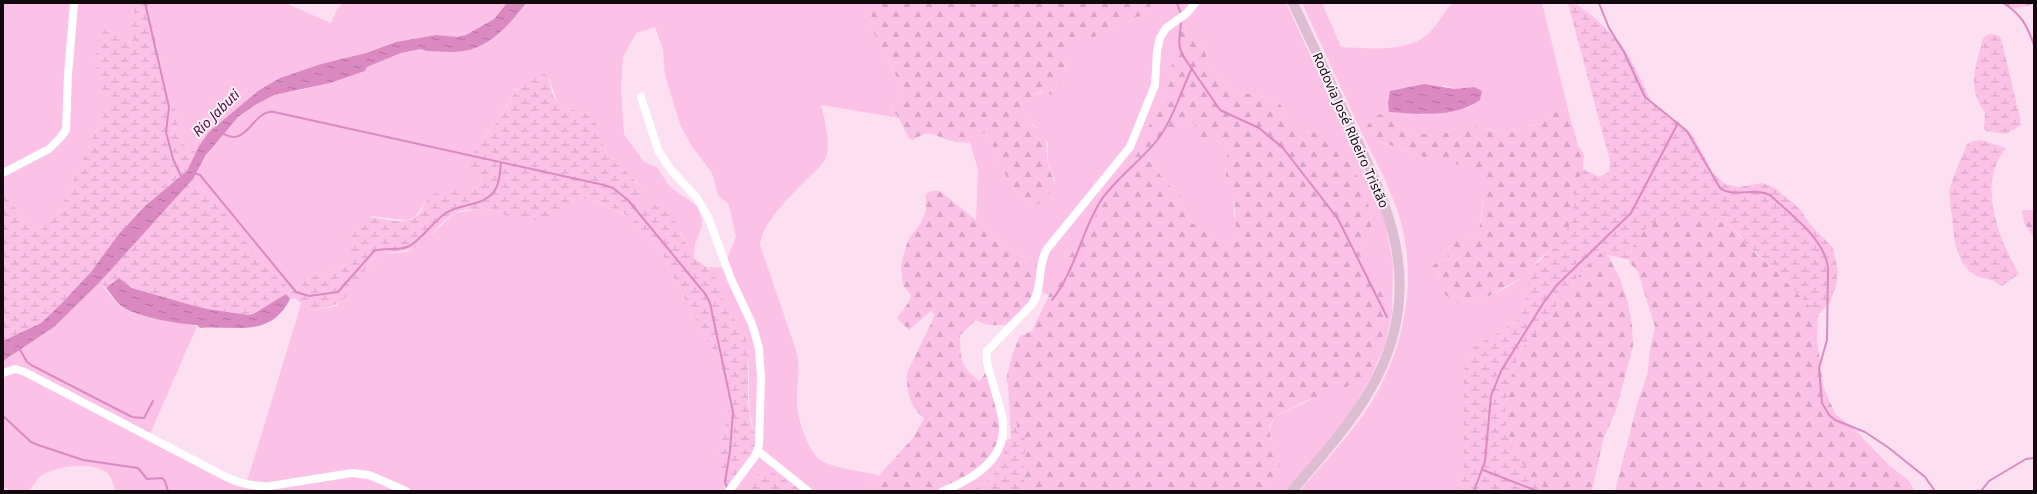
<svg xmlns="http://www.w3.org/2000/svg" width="2037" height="494" font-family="'Noto Sans',sans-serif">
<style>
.green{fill:#fbc1e7;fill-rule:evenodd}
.forest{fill:url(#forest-firs);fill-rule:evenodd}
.wetland{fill:url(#wetland-marsh)}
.water{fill:url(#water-ripples)}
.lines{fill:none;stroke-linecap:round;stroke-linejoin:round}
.stream{stroke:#db8ac1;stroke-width:2}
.minor{stroke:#fff;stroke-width:8}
.major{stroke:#ddbdd2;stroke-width:10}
.labels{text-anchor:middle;stroke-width:4;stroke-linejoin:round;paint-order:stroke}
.street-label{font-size:13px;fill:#12090f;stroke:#fef2fa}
.water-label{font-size:14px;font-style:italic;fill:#520942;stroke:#fef2fa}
</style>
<defs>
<pattern id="forest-firs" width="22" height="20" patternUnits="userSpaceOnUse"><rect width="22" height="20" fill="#fbc1e7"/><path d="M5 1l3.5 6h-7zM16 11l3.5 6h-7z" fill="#d6a4c5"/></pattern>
<pattern id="wetland-marsh" width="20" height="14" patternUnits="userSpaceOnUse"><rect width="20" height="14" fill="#fbc1e7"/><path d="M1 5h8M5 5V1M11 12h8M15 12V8" fill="none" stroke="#d6a4c5"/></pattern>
<pattern id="water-ripples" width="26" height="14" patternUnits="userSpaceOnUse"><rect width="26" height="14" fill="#db8ac1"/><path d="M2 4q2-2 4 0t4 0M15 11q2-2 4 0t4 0" fill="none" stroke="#b06f9b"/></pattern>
</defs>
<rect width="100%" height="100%" fill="#fce0f1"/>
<g class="green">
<path d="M3,3H136L132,16L133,39L128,43L117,33H102L95,56L104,92L109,103L60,209L42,229L25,220L8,199L3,196Z"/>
<path d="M148,3H285L331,23L337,9L343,3H507L494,19L466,35L457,38L436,35L396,42L366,53L321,64L280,78L209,132L196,152L184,145L180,138L175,109L163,86L164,77Z"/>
<path d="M526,3H871L872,11L870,25L904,91L891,108L899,118L821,105C824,118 830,141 827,154C824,165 815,171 808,178C792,195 762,222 760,245L797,353C801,373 796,386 797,405C798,420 808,453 822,461C834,468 864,472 879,475L865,491H804L776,476L759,472L741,491H116C113,485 112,476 106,472C91,461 57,466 42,475C37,478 33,487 28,491H12L3,487V361L54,327L99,283C107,290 112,299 120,306C133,317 180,324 197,326L150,434L239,483L246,482L250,472L299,311L324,309L336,306L353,288L372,260L381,254L407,252L432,234L455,213L478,209L533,219L556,215L574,198C594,198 609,206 626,216L646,197L637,182L610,159L599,138L598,129L587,113L565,107L557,101L549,78L516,89L498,120L483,138L476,175L482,178L481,185L462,192L436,193L426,201L415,217L407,220L372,216L355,227L349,244V263L338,269L313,276L286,294L288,286C270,273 249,249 237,230C228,215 206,193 193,179C212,145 236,109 274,95C282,92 292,92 301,90C322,85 344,78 365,71L367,67L401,53L421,49L426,51H463L521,9ZM655,27L663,50L665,75L680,124L691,145L712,173L718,195L729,205L736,237L723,268L708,267C717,276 718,289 723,300C732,316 747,337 748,355C751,386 745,410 758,439L718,458L729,407L727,388L719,363L659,249L632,224L681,232L694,258L695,244L702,226V220L697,206L669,186L657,167L644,162L624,134L621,89L623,57L636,33Z"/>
<path d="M1151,3H1286L1384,215L1393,265L1392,313L1385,344L1371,377L1349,415L1286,491H1266L1274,481L1276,446C1269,436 1268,428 1275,417L1370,371L1382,341L1387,296L1362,272L1361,251L1371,227L1372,220L1366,195L1340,140L1318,133L1305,131L1286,113L1280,104L1261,96L1244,93L1229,87L1215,74L1208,64L1202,37L1192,26L1176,43L1166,98L1155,110L1141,147L1124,176L1087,228L1049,295L1036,290L1031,259L1019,255L976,220L978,169L970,143L975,136L984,133L990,137L997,160L1016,194L1036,206L1055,188V181L1048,163V143L1039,129L1028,121L1022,111L1030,97L1060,84L1066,67L1064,50L1149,12Z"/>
<path d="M1302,3H1322L1341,47C1368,48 1405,53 1427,35C1437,26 1443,13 1452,3H1542L1569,113L1564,110L1552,115L1543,123L1528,126L1516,132L1502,134L1488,129L1466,126L1443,134H1416L1395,125L1387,117L1369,134L1372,138L1379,142L1427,158L1457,163L1476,169C1478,173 1482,177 1482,181C1484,190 1482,225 1476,233C1464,247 1449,231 1447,259L1437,262V276L1466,305C1488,297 1514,287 1530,269L1524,309L1517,320L1503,330L1473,347L1464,370V470L1456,491H1300C1328,457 1361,425 1381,385C1408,333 1417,266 1397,209C1387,181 1372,154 1359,127C1340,85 1321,44 1302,3ZM1443,85L1455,89L1474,87L1471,107L1421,115Z"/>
<path d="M1195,122L1198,139H1216L1227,149V165L1225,171L1234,193V214L1237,226L1236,241L1229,244L1216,239L1189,221L1179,193L1170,187L1147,157C1149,153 1150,147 1153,143C1159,133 1183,125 1195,122Z"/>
<path d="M1011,438L992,478L971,491H926L936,490L997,446Z"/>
</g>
<g class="forest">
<path d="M871,3H1151L1149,12L1065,50C1066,72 1066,77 1052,95L1041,91C1031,96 1028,101 1022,111C1026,119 1033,129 1042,129C1048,145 1046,149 1048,164C1050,173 1055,179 1055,188L1036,206L1016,194L997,160L990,137L985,133L975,136L971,143C965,142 957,143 952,141C933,136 932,128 913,140L909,139L899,118L891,108L904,91L870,25L872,11Z"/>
<path d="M2006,3H2034V4L2012,9L2007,6Z"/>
<path d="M1192,26L1202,37L1208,64L1215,74L1229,87L1244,93L1261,96L1280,104L1286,113L1305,131L1318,133L1340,139L1366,195L1372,220L1371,227L1361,251L1362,272L1387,296L1382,341L1370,371L1348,386L1305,401L1275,417L1269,426L1271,439L1276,446L1280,456L1279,469L1274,481L1266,491H1025L1024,459L1026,445L1016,430L1017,423L1010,419L1008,384L1006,380L1013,352L1020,336L1032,331L1049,295L1075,247L1101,207L1124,176L1141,147L1155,110L1166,98L1176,43L1182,31ZM1194,122L1198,139H1216L1227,149C1229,165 1220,181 1234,193C1234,209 1237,225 1236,241L1229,244L1216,239L1189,221L1179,193L1170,187L1147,158C1149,153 1150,147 1153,143C1159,134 1183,125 1194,122Z"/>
<path d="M1559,110H1564L1569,113L1578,145L1584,155L1583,169L1574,189V218L1571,224L1556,246L1538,260L1524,276L1493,294L1466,306L1451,300L1441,290L1440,278L1429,270L1437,262L1447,259C1449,231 1463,247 1476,233C1485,222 1486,174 1473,168L1427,158L1372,139L1367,126L1375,117L1380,114L1387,117L1395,125L1416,134H1443L1466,126H1476L1502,134L1516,132L1520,128L1543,123Z"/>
<path d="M932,191H940L1019,255L1038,262C1048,287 1023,311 1005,325H987L976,320L960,335C961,360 959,365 979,381L989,369L1001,401L998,441L990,459L967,478L936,490L865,491L913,438L924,418C910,408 906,389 907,373L935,315L931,311L909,330L897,318L909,302L911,295L903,285L901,264L908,240L920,224L926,211V194Z"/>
<path d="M2022,210H2034V237L2024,223Z"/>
<path d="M1678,218H1711L1730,226L1757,255L1773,268L1818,315L1817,339L1823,385L1835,414L1851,426L1889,465L1908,480L1915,491H1615L1638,401L1647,376L1650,350L1655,327L1638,272L1629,262C1631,247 1641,227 1656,221C1662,218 1671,219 1678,218Z"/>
<path d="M1600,253L1608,255L1620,279L1628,303L1632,325L1633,346L1616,410L1603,440L1592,491H1540C1528,472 1513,451 1507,430C1501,407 1513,364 1525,345C1529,338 1536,332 1541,326C1560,301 1576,274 1600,253Z"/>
</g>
<g class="wetland">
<path d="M136,3H148L164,77L163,86L175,109L180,138L184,145L196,152L187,171L146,205L91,272L62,303L41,323L3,341V196L8,199L25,220L42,229L60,209L109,103C98,82 87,49 105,29H112L129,43L133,39L131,22Z"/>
<path d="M1568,3H1575L1595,18L1620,43L1630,58L1651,101L1666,116L1692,134L1713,173L1725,184L1738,187L1763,183L1775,188L1799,208L1810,224L1833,248L1838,271L1836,286L1830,302L1818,315L1773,268L1746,244L1740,235L1730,226L1711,218L1657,220L1643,231L1631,250L1630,260L1600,253C1576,274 1561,301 1541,326C1536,332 1529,338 1525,345C1513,364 1501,407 1507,430C1513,452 1529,472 1540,491H1456L1464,470V370L1473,347L1503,330L1517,320L1524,309L1530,269L1556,246L1574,218V189L1583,169L1599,177L1609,172L1610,161Z"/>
<path d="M1990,34L1997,35L2001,38L2020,118L2021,125L2006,134L1986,131L1984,128L1985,113C1966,85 1976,68 1983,38Z"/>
<path d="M534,70C556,74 546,89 557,101C567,112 586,108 594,120C601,131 601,149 611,159C614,163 619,165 623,169C633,177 640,186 646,197L627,216C609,206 595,198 574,198C568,204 560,214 551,218C522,229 484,199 455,213C441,220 430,239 416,247C402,254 384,249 373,259C368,263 365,271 362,277C342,306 333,309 299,311L301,303L295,298L290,299L286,294L253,314L248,315C219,311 138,298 119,278L106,288L99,283L193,179C206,193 228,215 238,230C249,249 270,273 288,286L287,294L313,276L338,269L349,263V244L355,227L362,217C378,216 398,226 414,218C424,213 424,197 436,193C452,189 465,193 481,185L482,178L476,175L470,167C473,146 486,137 498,120C510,102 517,84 534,70Z"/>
<path d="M1980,140L2006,148C1976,184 1999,239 2019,274L2002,286L1992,280L1979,277L1970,272L1962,262L1955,244L1949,192L1953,178L1967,144L1973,141Z"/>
<path d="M653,203L673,218L694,258L713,272L723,299L746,339L748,354V402L751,424L758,439V446L737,482L728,486L724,483L718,458L729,407L727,388L719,363L659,249L632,224Z"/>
<path d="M1010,419L1017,423L1016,430L1024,436L1026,445L1024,459L1025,491H971L992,478L1011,438Z"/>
<path d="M764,471H770L804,491H741C749,483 753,474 764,471Z"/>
</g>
<g class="water">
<path d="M507,3H526C511,23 490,47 463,51C451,53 438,51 426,51L421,49L401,53L367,67L365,71L330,83L274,95L255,105L238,117L206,155L193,179L99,283L54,327L3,361V341L41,323L62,303L91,272L119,234L146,205L187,171L199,146L209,132L258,91L280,78L321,64L366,53L396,42L436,35L457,37L466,35L494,19Z"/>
<path d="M1424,84L1455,89L1474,87L1482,91L1480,100C1455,118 1418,114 1389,112L1388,103L1390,91Z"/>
<path d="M119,278L132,288L191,305L208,309L248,315L253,314L286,294L290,299C270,339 234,325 200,328L197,325C182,325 131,316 120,305C114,300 111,293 106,288Z"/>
</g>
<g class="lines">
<g class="stream">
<path d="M145,3L169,107L166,132L173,159L182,178"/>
<path d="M1177,3L1181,14"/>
<path d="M1599,3L1609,28L1624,52L1645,97L1687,131L1720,188C1733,198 1754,187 1770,195C1791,215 1825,239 1828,268L1827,340L1819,368L1822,403L1829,415L1835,420L1865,432L1889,448L1925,477L1935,491"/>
<path d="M2003,3C2021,14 2027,25 2034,45"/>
<path d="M1181,20C1181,33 1176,44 1183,56L1220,110L1259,128L1283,148L1338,219L1387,317"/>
<path d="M221,132C247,151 252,109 274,112L604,185L613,188L628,200L706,295L710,303L733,412L730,451L725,482L728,489"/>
<path d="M194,173L200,175L296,292L309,296L338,292L374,251C385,247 397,251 407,247C418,244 434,220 446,213C462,202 483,208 495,190C500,183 500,172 501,163"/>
<path d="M1052,300C1075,271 1081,233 1100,202C1114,180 1141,161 1158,139C1173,119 1181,91 1192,68"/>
<path d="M19,348L27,362L33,366L132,417L144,418L153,401"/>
<path d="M3,416L31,442L38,445L83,460L138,468L147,479L162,478L165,481L168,491"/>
<path d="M1483,470L1537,491"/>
<path d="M1474,491L1485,461L1491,396L1501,371L1544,302L1556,286L1631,213L1678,123"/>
<path d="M1981,491L1989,481L2026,459L2034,458"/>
</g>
<g class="minor">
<path d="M641,97L658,150L671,170L697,198L708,217L731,279L752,324L759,348L761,378L759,445L755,456L729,491"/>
<path d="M3,173L49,149L60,138L66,130L68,75L74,3"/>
<path d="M3,373L15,369L25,372L228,478C242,484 254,487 270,486L352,473L369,475L406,491"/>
<path d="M758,451L808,491"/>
<path d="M943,491C971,480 1005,461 1003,426C1003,413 997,400 994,387C991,376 985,363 987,351L1033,303C1043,286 1037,266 1047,249L1130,147L1155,85L1157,51L1160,38L1166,28L1187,13L1195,3"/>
</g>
<path class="major" d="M1292,491C1322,455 1356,419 1377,377C1424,284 1390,210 1350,124C1331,83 1312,43 1293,3"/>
</g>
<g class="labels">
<g class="street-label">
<text transform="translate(1351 130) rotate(66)" y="5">Rodovia José Ribeiro Tristão</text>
</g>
<g class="water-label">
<text transform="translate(216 113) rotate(-45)" y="5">Rio Jabuti</text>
</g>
</g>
<rect width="2037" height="494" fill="none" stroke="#12090f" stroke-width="8"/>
</svg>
